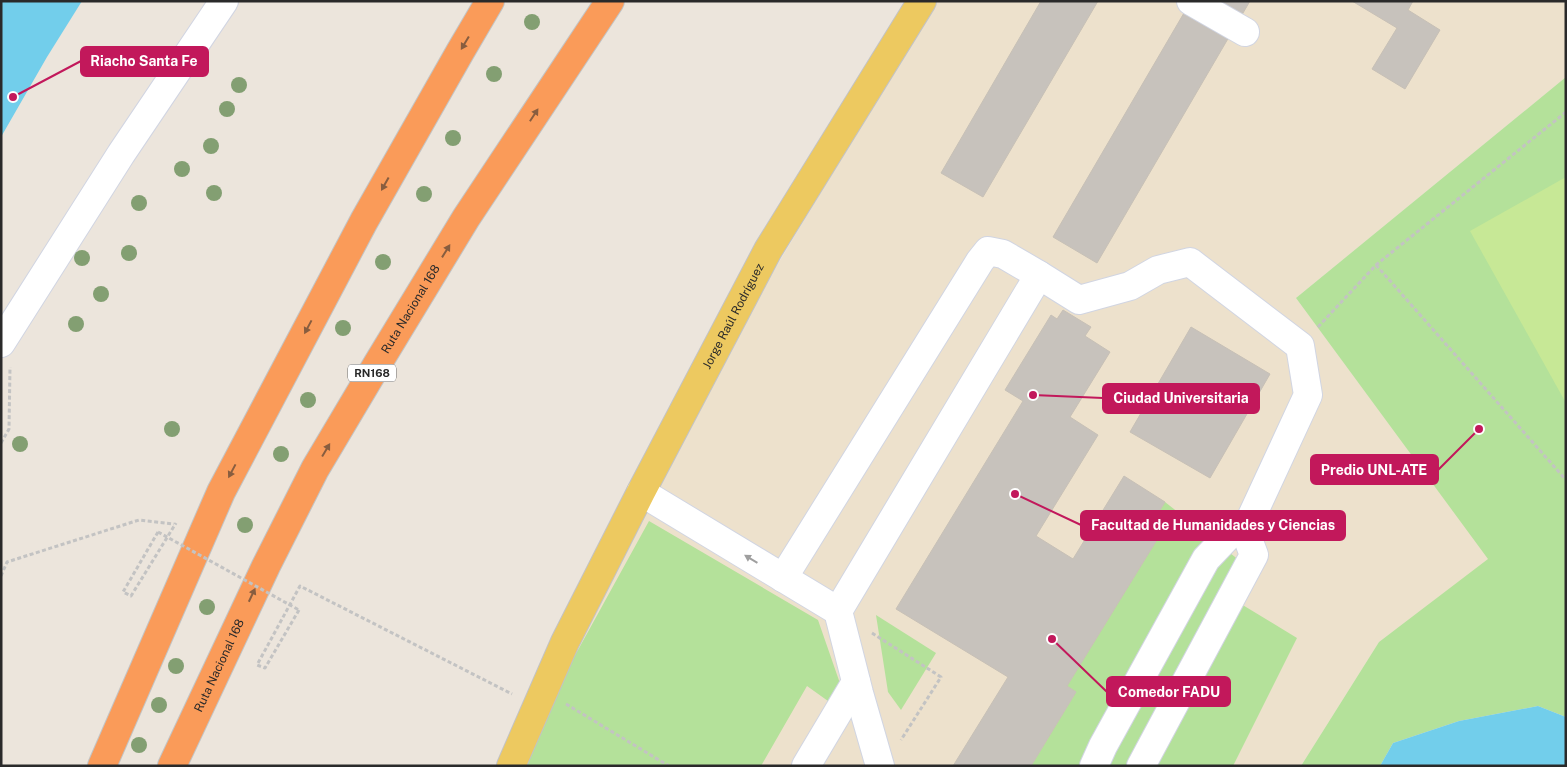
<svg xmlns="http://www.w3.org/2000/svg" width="1567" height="767" font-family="'Public Sans',sans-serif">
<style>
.education{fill:#ede1cc}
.green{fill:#b4e19a}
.pitch{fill:#c7e896}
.water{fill:#72ceeb}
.building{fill:#c7c2bc;stroke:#c7c0b6}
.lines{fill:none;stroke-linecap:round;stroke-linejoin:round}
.minor-casing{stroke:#d1d5e2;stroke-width:30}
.major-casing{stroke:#c3c3c3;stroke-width:30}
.highway-casing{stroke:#c3c3c3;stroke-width:30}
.path{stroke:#c3c3c3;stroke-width:3;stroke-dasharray:4 2.5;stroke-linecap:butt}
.minor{stroke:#fff;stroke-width:28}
.major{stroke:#edc960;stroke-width:28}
.highway{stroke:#fa9b59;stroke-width:28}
.path-bridge{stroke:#c3c3c3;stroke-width:3;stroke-dasharray:4 2.5;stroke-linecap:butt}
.tree{fill:#839f72}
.oneway{fill:#885d3f}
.oneway2{fill:#9f9f9f}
.labels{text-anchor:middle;stroke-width:4;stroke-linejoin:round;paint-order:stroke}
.shield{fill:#fff;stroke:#6a6a6a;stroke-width:1}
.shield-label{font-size:11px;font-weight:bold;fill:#2a2a2a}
.street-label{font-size:12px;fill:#2a2a2a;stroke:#fff}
.leader{fill:none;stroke:#c2185b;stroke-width:2}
.callout-dot{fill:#c2185b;stroke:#fff;stroke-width:2}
.callout{fill:#c2185b;stroke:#c2185b;stroke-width:2}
.callout-label{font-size:14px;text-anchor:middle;font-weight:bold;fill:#fff}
</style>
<rect width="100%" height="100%" fill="#ece5dc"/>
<path class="education" d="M936,1H1566V77L1296,298L1489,559L1379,642L1301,766H510L641,492Z"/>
<g class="green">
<path d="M1566,77V717L1538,706L1459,721L1393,743L1380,766H1301L1379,642L1488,559L1296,298Z"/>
<path d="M1165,502L1258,575L1241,604L1297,638L1233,766H1031L1076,692L1067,686L1166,525L1155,518Z"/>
<path d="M649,521L818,620L843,692L835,706L807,686L761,766H520L573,659Z"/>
<path d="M876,615L936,653L901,710L888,692Z"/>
</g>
<path class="pitch" d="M1566,177V403L1470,231Z"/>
<g class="water">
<path d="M1,1H82L47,57L1,137Z"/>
<path d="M1538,706L1566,717V766H1380L1393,743L1459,721Z"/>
</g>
<g class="building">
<path d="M1041,1H1098L983,197L941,173Z"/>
<path d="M1191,1H1250L1097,263L1053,237Z"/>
<path d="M1352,1H1413L1408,10L1440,30L1405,89L1372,69L1397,28Z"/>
<path d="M1063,310L1091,327L1085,336L1110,352L1070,417L1098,435L1036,536L1073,559L1124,476L1165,502L1155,518L1166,525L1067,686L1076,692L1031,766H953L1008,677L896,609L1023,401L1005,390L1051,315L1057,319Z"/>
<path d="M1191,327L1270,374L1210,478L1130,432Z"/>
</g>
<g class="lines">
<g class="minor-casing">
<g id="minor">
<path d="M1191,1L1245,32"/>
<path d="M1039,275L1079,300L1130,286L1158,270L1190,262L1300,346L1308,395L1245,531L1254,555L1141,766"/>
<path d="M1,343L121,154L224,1"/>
<path d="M641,492L838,611L859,693L880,766"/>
<path d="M783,578L980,261L988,251L1003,254L1039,275L838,611"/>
<path d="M806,766L856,682"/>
<path d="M1094,766L1103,746L1206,559L1230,534L1245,531"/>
</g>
</g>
<g class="major-casing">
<g id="major">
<path id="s1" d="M511,766L565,642L641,492L768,250L922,1"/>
</g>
</g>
<g class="highway-casing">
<g id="highway">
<path d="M102,766L221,492L364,221L460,52L490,1"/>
<path id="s2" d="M172,766L266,566L315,469L378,363L466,218L610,1"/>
</g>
</g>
<g class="path">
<path d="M1376,265L1566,480"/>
<path d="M1318,327L1376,265L1566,112"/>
<path d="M1,443L9,429L10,367"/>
<path d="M158,532L123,592L131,596L176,523"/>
<path d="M1,576L7,562L139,520L174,524"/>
<path d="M299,610L265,668L257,665L300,586L512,694"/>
<path d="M872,633L941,677L901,740"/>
<path d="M566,704L669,766"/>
</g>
<use href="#minor" class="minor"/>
<use href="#major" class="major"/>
<use href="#highway" class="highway"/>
<path class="path-bridge" d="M158,532L299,610"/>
</g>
<g class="tree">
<circle cx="532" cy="22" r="8"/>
<circle cx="494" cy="74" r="8"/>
<circle cx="239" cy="85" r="8"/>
<circle cx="227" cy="109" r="8"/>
<circle cx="453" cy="138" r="8"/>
<circle cx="211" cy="146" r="8"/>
<circle cx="182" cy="169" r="8"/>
<circle cx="214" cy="193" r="8"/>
<circle cx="424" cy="194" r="8"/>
<circle cx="139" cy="203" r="8"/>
<circle cx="129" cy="253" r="8"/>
<circle cx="82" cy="258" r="8"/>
<circle cx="383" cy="262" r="8"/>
<circle cx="101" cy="294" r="8"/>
<circle cx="76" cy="324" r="8"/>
<circle cx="343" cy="328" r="8"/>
<circle cx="308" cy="400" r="8"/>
<circle cx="172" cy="429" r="8"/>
<circle cx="20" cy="444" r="8"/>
<circle cx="281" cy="454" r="8"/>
<circle cx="245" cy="525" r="8"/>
<circle cx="207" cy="607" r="8"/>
<circle cx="176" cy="666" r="8"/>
<circle cx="159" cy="705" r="8"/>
<circle cx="139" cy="745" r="8"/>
</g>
<defs><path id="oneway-solid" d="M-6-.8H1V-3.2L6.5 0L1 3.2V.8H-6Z" transform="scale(1.25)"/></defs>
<g class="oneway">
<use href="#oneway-solid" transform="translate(465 43) rotate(121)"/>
<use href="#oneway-solid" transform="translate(534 115) rotate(-57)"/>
<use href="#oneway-solid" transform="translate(385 184) rotate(119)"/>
<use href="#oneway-solid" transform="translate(446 251) rotate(-58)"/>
<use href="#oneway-solid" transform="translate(308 327) rotate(118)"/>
<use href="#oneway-solid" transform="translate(326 450) rotate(-59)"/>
<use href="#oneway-solid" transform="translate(232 471) rotate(118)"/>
<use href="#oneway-solid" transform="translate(252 595) rotate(-65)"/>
</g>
<use class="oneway2" href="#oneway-solid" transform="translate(751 559) rotate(-149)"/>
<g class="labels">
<rect class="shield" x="348" y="364.5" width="48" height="17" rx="4"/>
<g class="shield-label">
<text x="372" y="377">RN168</text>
</g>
<g class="street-label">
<text dy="4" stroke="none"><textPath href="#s2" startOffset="516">Ruta Nacional 168</textPath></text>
<text dy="4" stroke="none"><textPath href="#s1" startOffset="502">Jorge Raúl Rodríguez</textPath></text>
<text dy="4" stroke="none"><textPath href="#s2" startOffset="111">Ruta Nacional 168</textPath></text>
</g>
</g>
<path class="leader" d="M13 97L81 61M1033 395L1103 398M1479 429L1438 470M1015 494L1081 525M1052 639L1107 692"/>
<g class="callout-dot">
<circle cx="13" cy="97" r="5"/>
<circle cx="1033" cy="395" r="5"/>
<circle cx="1479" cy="429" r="5"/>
<circle cx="1015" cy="494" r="5"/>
<circle cx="1052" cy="639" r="5"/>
</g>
<g class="callout">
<rect x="81" y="47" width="127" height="29" rx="5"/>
<rect x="1103" y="384" width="156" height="29" rx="5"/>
<rect x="1311" y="455" width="127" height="29" rx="5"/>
<rect x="1081" y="511" width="264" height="29" rx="5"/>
<rect x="1107" y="677" width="123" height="29" rx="5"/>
</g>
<g class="callout-label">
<text x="144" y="66">Riacho Santa Fe</text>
<text x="1181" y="403">Ciudad Universitaria</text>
<text x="1374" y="475">Predio UNL-ATE</text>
<text x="1213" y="530">Facultad de Humanidades y Ciencias</text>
<text x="1169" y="697">Comedor FADU</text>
</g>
<rect width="1567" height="767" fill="none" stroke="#2a2a2a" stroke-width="5"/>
</svg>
